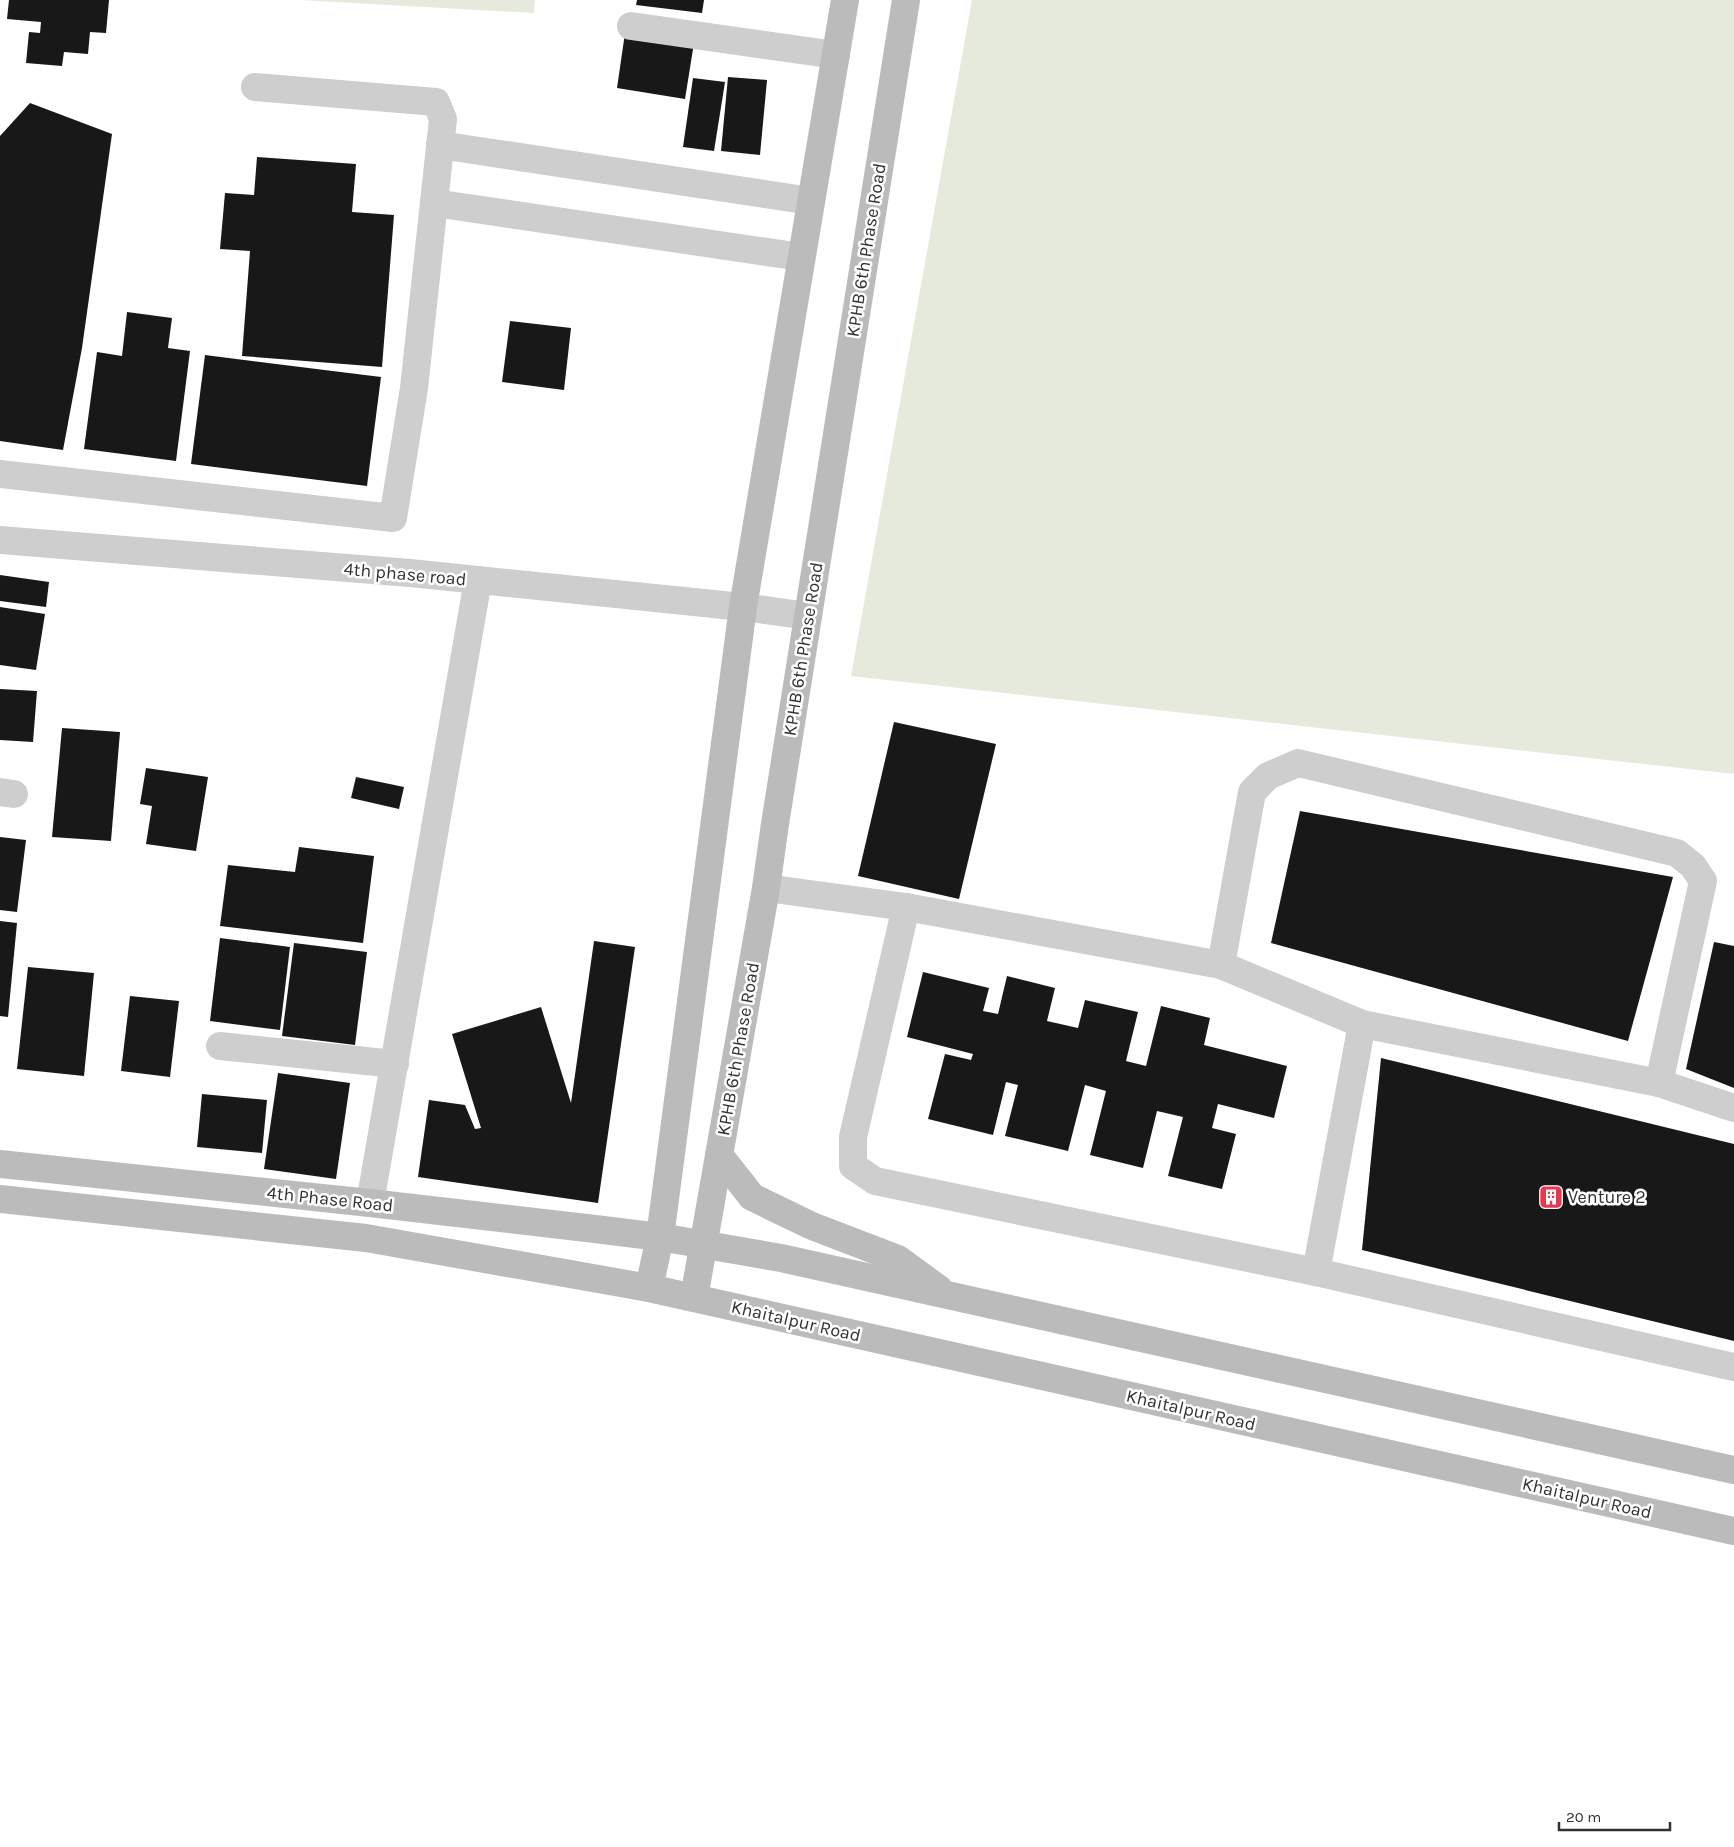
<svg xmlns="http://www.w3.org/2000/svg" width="1734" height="1847" font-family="Karla,sans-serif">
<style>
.green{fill:#e5eadd}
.building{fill:#181818}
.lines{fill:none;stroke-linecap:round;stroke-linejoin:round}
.street{stroke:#cecece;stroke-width:28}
.secondary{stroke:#bbb;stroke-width:28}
.labels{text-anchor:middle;stroke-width:5;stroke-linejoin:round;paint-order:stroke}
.street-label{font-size:18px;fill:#313131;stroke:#fff}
.poi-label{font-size:18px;fill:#313131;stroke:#fff;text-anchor:start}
</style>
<rect width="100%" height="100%" fill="#fff"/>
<g class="green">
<path d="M300,0H535L534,13Z"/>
<path d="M972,0H1734V774L851,676Z"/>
</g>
<g class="building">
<path d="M9,0H109L106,33L90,32L88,54L64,52L62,66L26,63L29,32L40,33L41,22L7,19Z"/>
<path d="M637,0H704L702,13L636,5Z"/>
<path d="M625,33L694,43L685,99L617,88Z"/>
<path d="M728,77L767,80L760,155L721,151Z"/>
<path d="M693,78L725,82L714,151L683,147Z"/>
<path d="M30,103L112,134L82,348L63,450L0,441V136Z"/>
<path d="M257,157L356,164L352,212L394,215L382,367L242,356L250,251L220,249L225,193L254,195Z"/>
<path d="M127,312L172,318L168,348L190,351L176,461L84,449L97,352L122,356Z"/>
<path d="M510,321L571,328L564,390L502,382Z"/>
<path d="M205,355L381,377L367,486L191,464Z"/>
<path d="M0,575L49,582L46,607L0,601Z"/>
<path d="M0,607L45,614L36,670L0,665Z"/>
<path d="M0,689L37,691L33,742L0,740Z"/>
<path d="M894,722L996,744L959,899L858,876Z"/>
<path d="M62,728L120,732L111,841L52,837Z"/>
<path d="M146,768L208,777L196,851L146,844L152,806L140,804Z"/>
<path d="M356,777L404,787L399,809L351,798Z"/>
<path d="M1300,811L1673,877L1628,1041L1271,943Z"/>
<path d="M0,837L26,840L17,912L0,910Z"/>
<path d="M299,847L374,856L363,943L220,926L228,865L295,872Z"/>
<path d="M0,921L17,923L8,1017L0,1016Z"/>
<path d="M220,938L290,947L280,1030L210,1021Z"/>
<path d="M594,941L635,947L598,1203L418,1177L429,1100L465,1105L475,1129L481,1128L452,1034L541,1007L571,1103Z"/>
<path d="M1714,942L1734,946V1088L1686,1069Z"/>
<path d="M294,943L367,952L355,1045L282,1036Z"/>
<path d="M28,967L94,973L84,1076L17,1069Z"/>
<path d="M923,972L989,988L983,1011L998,1014L1007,976L1055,988L1047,1021L1078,1028L1085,1000L1138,1012L1126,1061L1146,1066L1161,1006L1210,1018L1204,1045L1287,1066L1274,1118L1218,1104L1212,1128L1236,1134L1222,1189L1168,1176L1183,1117L1157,1111L1143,1168L1090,1155L1106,1091L1085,1085L1068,1151L1005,1136L1018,1085L1006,1082L993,1135L928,1119L945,1054L971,1060L973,1054L907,1037Z"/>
<path d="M130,996L179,1001L170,1077L121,1071Z"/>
<path d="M1381,1058L1734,1144V1341L1362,1250Z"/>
<path d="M278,1073L350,1083L336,1179L264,1169Z"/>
<path d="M202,1094L267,1100L262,1153L197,1147Z"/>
</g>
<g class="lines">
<g class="street">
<path d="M631,26L836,55"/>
<path d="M440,145L811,201"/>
<path d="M434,203L801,257"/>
<path d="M0,474L393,518L414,388L443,119L436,102L255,87"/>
<path d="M0,540L410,573L743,607L808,616"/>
<path d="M0,792L14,794"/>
<path d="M766,888L906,907L1221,965L1362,1024L1659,1083L1734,1108"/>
<path d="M906,907L853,1137V1166L875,1181L1316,1272L1734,1367"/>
<path d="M1221,965L1252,792L1268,776L1298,763L1677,853L1693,866L1703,881L1659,1083"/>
<path d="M220,1046L395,1064"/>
<path d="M370,1203L478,580"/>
<path d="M1316,1272L1362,1024"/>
</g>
<g class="secondary">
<path d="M719,1155L752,1197L812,1226L898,1259L939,1289"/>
<path d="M0,1164L370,1203L595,1229L660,1237L781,1258L1734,1470"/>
<path d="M0,1199L366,1238L649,1288L1734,1531"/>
<path d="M649,1288L660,1237L743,607L845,0"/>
<path d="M694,1298L766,888L775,824L906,0"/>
</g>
</g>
<defs>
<g id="building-square" transform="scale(1.25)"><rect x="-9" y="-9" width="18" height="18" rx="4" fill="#e33951" stroke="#fff"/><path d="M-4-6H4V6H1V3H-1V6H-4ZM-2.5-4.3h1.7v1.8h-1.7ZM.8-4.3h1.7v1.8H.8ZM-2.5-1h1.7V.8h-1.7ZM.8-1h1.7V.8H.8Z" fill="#fff"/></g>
</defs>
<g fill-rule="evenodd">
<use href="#building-square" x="1551" y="1197"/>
</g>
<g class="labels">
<g class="street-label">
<text transform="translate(866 250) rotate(-81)" y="6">KPHB 6th Phase Road</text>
<text transform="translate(405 574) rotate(5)" y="6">4th phase road</text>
<text transform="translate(803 649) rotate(-81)" y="6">KPHB 6th Phase Road</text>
<text transform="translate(738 1049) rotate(-80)" y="6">KPHB 6th Phase Road</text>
<text transform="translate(330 1199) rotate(6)" y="6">4th Phase Road</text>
<text transform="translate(796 1321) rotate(13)" y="6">Khaitalpur Road</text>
<text transform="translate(1191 1410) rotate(13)" y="6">Khaitalpur Road</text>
<text transform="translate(1587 1498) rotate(13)" y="6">Khaitalpur Road</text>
</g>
<g class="poi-label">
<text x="1568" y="1203">Venture 2</text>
</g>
</g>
<path d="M1559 1822v8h111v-8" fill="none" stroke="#313131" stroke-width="2.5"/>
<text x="1566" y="1822" font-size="15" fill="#313131" stroke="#ffffff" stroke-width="4" paint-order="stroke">20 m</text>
</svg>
